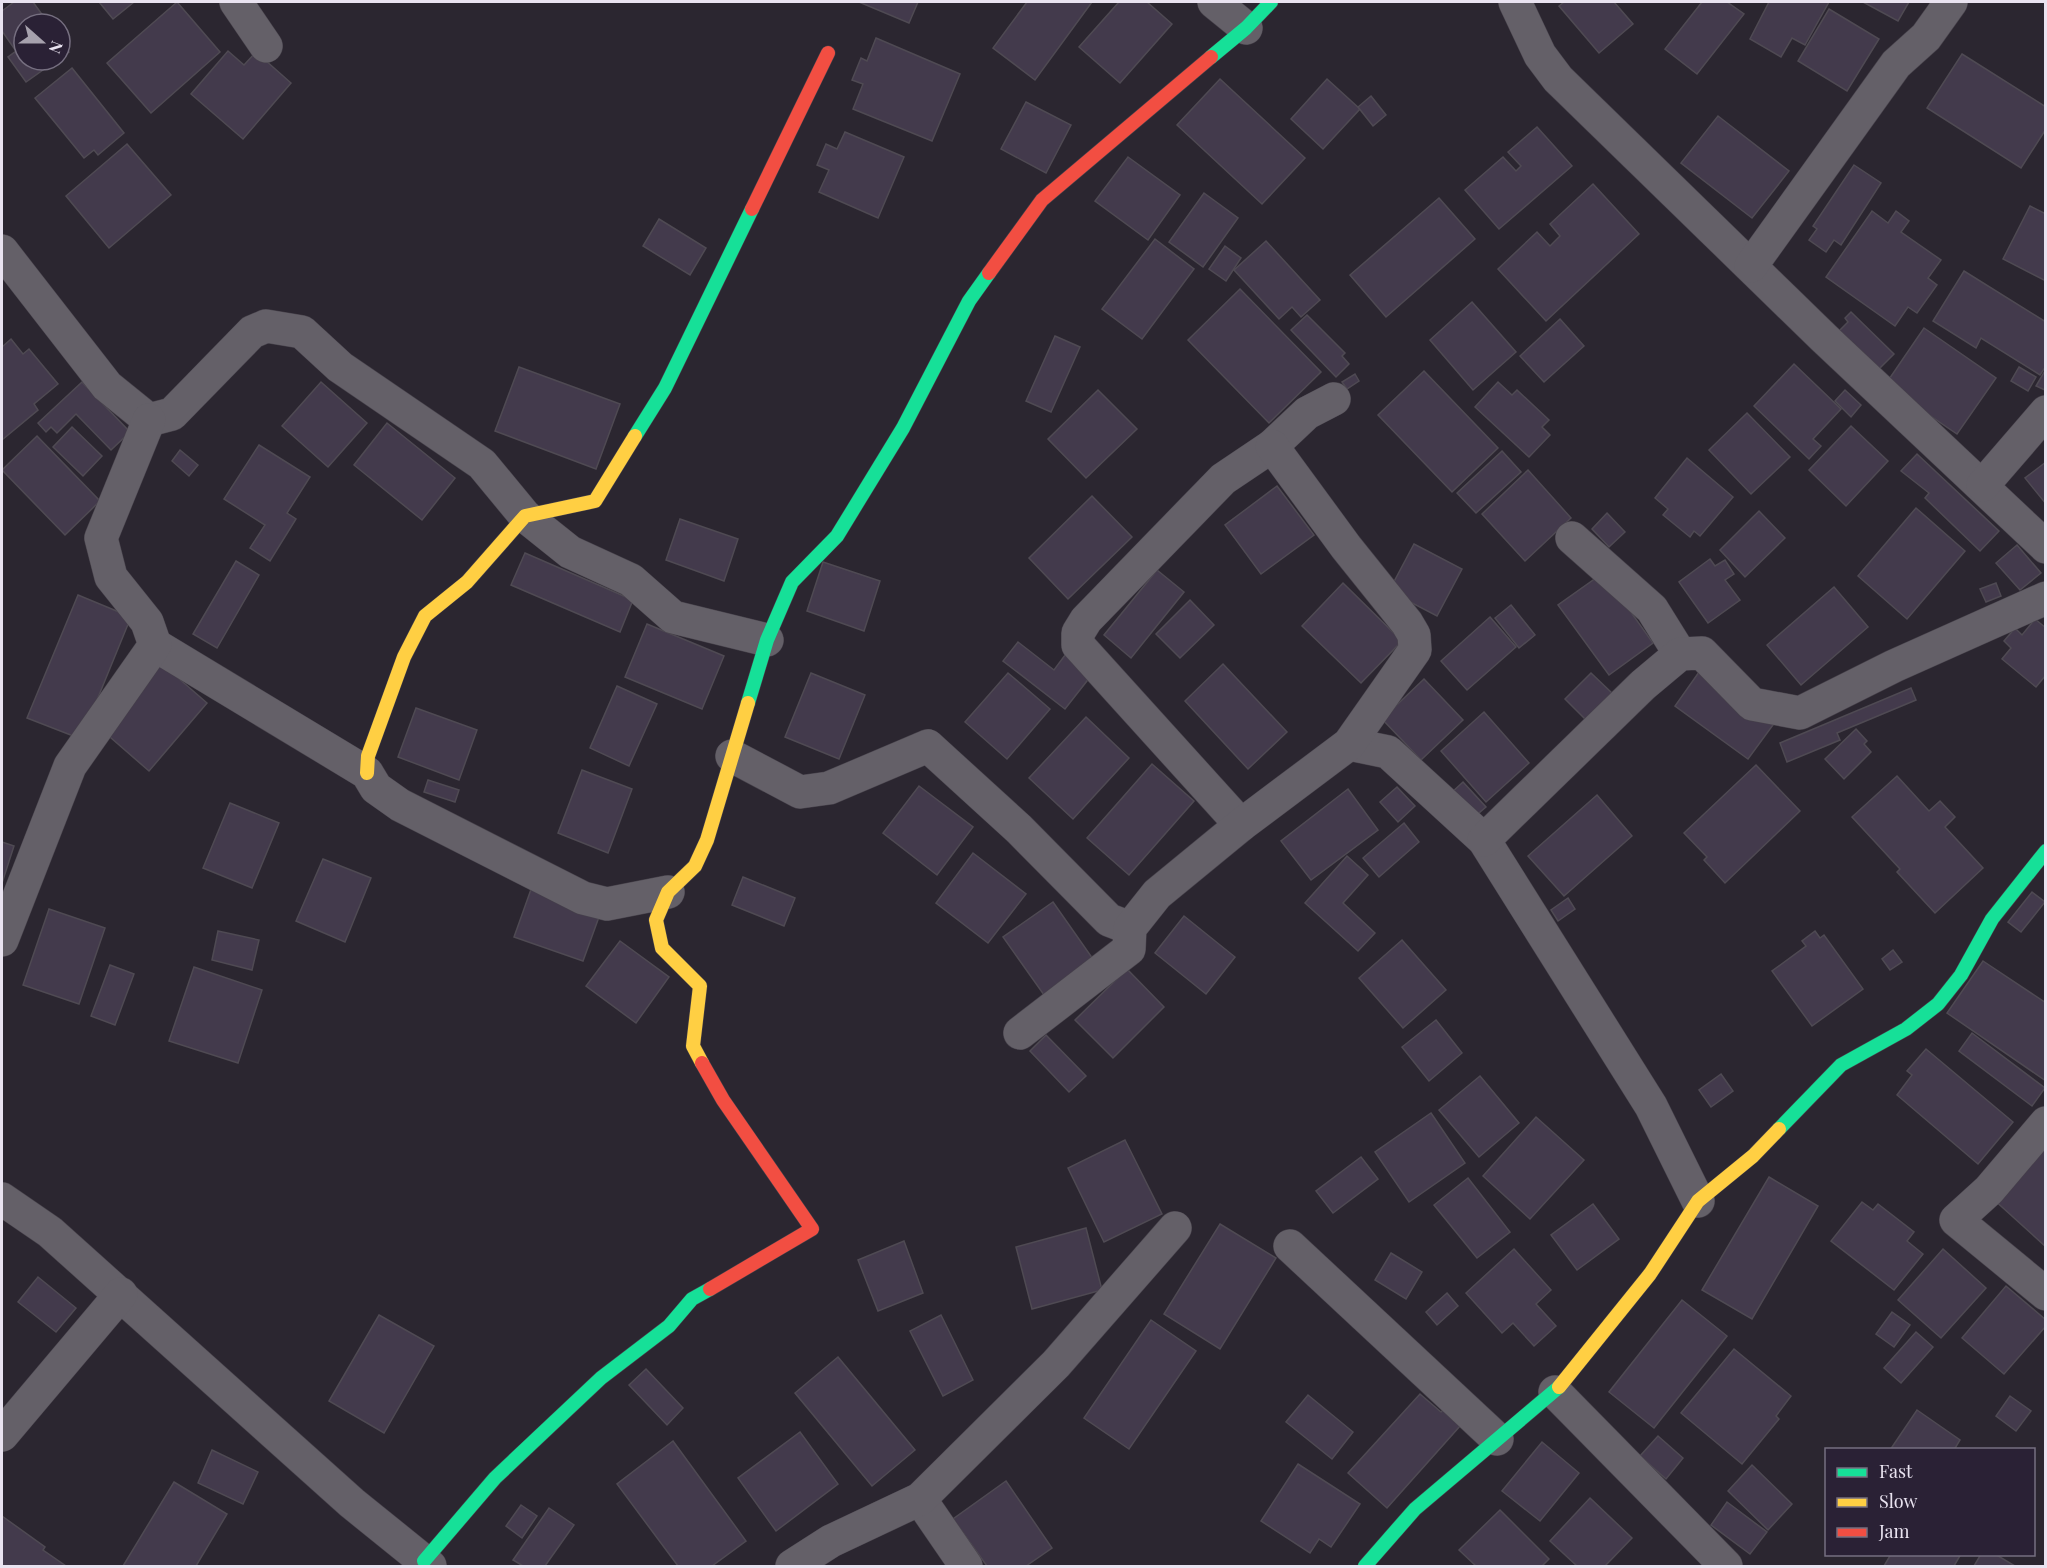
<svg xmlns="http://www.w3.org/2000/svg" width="2047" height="1568" font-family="'Playfair Display',serif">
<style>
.building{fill:#433a4c;stroke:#4f4a53;stroke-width:1.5}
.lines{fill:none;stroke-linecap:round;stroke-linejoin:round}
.street-casing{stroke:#47424b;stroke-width:34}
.fast-casing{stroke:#47424b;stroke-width:15}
.slow-casing{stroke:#47424b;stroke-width:15}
.jam-casing{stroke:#47424b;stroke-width:15}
.street{stroke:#646068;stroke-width:33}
.fast{stroke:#16e098;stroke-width:14}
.slow{stroke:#ffcf43;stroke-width:14}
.jam{stroke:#f24e42;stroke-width:14}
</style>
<rect width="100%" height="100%" fill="#2b2630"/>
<g class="building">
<path d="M14,2H33L49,24H24V60H57L26,82L8,57L16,51L2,31V11Z"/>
<path d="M99,2H134L113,19Z"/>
<path d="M177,2L220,52L151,113L107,63Z"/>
<path d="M859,2H918L909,23Z"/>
<path d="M1027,2H1092L1035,80L993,48Z"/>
<path d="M1119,2H1147L1172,24L1120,83L1079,47Z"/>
<path d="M1564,2H1614L1633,24L1599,53L1559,6Z"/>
<path d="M1702,2H1727L1744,14L1697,74L1665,49Z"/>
<path d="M1769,2H1829L1805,45L1792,38L1781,57L1750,39Z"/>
<path d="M1863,2H1909L1898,21Z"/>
<path d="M1829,9L1879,39L1847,91L1798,61Z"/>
<path d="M876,38L960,74L932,141L853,109L863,84L852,80L861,58L867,61Z"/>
<path d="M60,39L69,52L60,58Z"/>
<path d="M228,51L244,65L256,52L291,83L243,139L191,94Z"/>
<path d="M1962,54L2046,107V129L2021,168L1927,108Z"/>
<path d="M72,68L124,133L98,155L94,150L84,158L35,98Z"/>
<path d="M1220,79L1305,158L1262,204L1177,125Z"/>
<path d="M1327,79L1360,109L1323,149L1291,119Z"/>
<path d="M1371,96L1386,115L1373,126L1358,107Z"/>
<path d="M1026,102L1071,125L1046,173L1001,149Z"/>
<path d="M1718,116L1789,171L1752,218L1681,163Z"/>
<path d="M1537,127L1572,166L1499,229L1465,190L1503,157L1516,171L1521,166L1508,152Z"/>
<path d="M845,132L904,157L878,218L819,192L829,170L817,165L826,144L837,149Z"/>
<path d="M127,144L171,195L109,248L66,196Z"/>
<path d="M1128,157L1180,195L1148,240L1095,201Z"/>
<path d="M1854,165L1881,183L1841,245L1834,240L1826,252L1809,240L1817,229L1813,226Z"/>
<path d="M1593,184L1639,234L1546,321L1498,269L1537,232L1550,246L1560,236L1550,224Z"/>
<path d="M1204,193L1238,218L1203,267L1169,242Z"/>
<path d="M1439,198L1475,239L1386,317L1350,275Z"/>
<path d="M2030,206L2046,214V281L2003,259Z"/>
<path d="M1872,211L1888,223L1896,211L1909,221L1901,232L1941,260L1928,278L1937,285L1917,313L1908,307L1895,326L1826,277Z"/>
<path d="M659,219L706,248L690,275L643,246Z"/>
<path d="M1155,239L1194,269L1142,339L1102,309Z"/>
<path d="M1266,241L1320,300L1301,317L1292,307L1279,319L1234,270Z"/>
<path d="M1225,246L1241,258L1226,281L1209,269Z"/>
<path d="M1964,271L2046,322V366L2040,375L1981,338L1976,348L1933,321Z"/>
<path d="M1240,289L1321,372L1269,423L1188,340Z"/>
<path d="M1472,302L1516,352L1473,390L1430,340Z"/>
<path d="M1851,312L1894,354L1878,370L1838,332L1848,322L1845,318Z"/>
<path d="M1307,315L1345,353L1342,356L1349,364L1336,377L1291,330Z"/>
<path d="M1560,319L1584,346L1544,382L1520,356Z"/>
<path d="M1924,328L1996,378L1957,434L1885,385Z"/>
<path d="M1055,336L1080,347L1051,412L1026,401Z"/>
<path d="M11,339L23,354L29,349L58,384L34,404L38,410L2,440V347Z"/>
<path d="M1794,364L1841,409L1813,439L1821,446L1809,459L1754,406Z"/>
<path d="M519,367L620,404L596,469L495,431Z"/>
<path d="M2019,367L2036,377L2028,391L2011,381Z"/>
<path d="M2046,369V389L2045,390L2036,386Z"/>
<path d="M1424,371L1498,448L1452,492L1378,415Z"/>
<path d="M1355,374L1359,381L1347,389L1342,382Z"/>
<path d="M82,382L130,432L111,450L76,414L57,433L51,427L46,432L38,423Z"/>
<path d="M321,382L367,423L328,467L282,426Z"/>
<path d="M1498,382L1512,395L1517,390L1549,420L1542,427L1550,435L1529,457L1475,407Z"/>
<path d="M1098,390L1137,429L1086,478L1048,439Z"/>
<path d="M1845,390L1861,405L1851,417L1835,401Z"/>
<path d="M1747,413L1790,457L1751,494L1709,450Z"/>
<path d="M387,423L455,478L422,520L354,465Z"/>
<path d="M1851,426L1888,461L1846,506L1809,470Z"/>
<path d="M72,427L102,456L83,476L53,447Z"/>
<path d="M37,436L100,501L65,535L2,470Z"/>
<path d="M259,445L310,477L287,513L296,519L270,561L250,548L265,525L224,499Z"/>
<path d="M180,450L198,465L189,476L172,461Z"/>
<path d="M1502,451L1521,472L1476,513L1457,493Z"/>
<path d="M1917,454L1999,531L1980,551L1925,498L1929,493L1901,471Z"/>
<path d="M1687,458L1733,497L1700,536L1694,531L1690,537L1663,515L1668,509L1655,498Z"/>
<path d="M2046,462V504L2025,478Z"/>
<path d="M1528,470L1571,518L1525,561L1482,514Z"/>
<path d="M1277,486L1314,535L1261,574L1225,525Z"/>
<path d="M1092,496L1132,537L1068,599L1029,558Z"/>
<path d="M1916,508L1965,551L1907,619L1858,576Z"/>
<path d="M1759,511L1785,538L1745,577L1720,550Z"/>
<path d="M1607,513L1625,532L1609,547L1592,529Z"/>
<path d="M680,519L738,539L724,581L666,560Z"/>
<path d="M1414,544L1462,569L1437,616L1389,591Z"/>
<path d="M2017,545L2041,573L2020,590L1996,563Z"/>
<path d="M525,553L633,600L620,632L511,585Z"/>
<path d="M1710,559L1715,566L1725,560L1734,574L1725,580L1740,600L1708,623L1679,582Z"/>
<path d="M236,561L259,575L217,648L193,634Z"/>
<path d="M823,562L880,581L864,631L807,611Z"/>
<path d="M1157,570L1184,592L1131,658L1104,635Z"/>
<path d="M1603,573L1653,643L1609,675L1558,605Z"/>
<path d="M1343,583L1402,641L1361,683L1302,626Z"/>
<path d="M1996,583L2001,596L1986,602L1980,589Z"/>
<path d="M1834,587L1868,627L1801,685L1767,645Z"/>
<path d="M78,595L131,617L81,739L27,718Z"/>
<path d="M1190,600L1214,625L1180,658L1156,634Z"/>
<path d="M1511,605L1535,635L1519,648L1495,618Z"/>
<path d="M1490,617L1516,647L1467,690L1441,661Z"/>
<path d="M2035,619L2046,628V675L2036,687L2002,659L2011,648L2004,641L2015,628L2022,635Z"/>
<path d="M647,624L724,656L702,709L625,677Z"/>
<path d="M1018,642L1054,670L1068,651L1094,672L1065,709L1003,661Z"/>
<path d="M161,663L207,703L149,771L103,731Z"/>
<path d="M1223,664L1287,732L1248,769L1185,701Z"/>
<path d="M1699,672L1773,725L1748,759L1675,706Z"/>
<path d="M811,673L865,695L839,759L785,737Z"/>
<path d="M1008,673L1050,709L1007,759L965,722Z"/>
<path d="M1591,673L1613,694L1587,721L1565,699Z"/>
<path d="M1424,679L1463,720L1421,760L1382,719Z"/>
<path d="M617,686L657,704L629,766L590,748Z"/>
<path d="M1911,688L1916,700L1837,733L1840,740L1787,762L1780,743Z"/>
<path d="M416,708L477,730L459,780L398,757Z"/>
<path d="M1484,712L1529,763L1486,802L1441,751Z"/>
<path d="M1086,717L1129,758L1073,819L1029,778Z"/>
<path d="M1856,729L1867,741L1864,744L1871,752L1844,779L1825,759Z"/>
<path d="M1152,764L1194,801L1129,875L1087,838Z"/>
<path d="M1756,765L1800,811L1725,883L1704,860L1707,857L1684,833Z"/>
<path d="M582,770L632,789L608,853L558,833Z"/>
<path d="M1897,776L1929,811L1940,801L1955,817L1945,827L1983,868L1935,913L1897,872L1900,869L1852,817Z"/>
<path d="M428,780L459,790L455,802L424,792Z"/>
<path d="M1463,782L1486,807L1472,819L1450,794Z"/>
<path d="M919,786L973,827L937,875L883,833Z"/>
<path d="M1397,787L1415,806L1398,822L1380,802Z"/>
<path d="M1348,789L1378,830L1311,880L1281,841Z"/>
<path d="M1597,795L1632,836L1564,896L1528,856Z"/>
<path d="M230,803L279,823L252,888L203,868Z"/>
<path d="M1404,823L1419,842L1379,877L1363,858Z"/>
<path d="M2,842L14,846L2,883Z"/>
<path d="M973,853L1026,894L988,943L936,903Z"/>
<path d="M1347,856L1368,875L1343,903L1375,933L1358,951L1305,903Z"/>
<path d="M323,859L371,878L345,942L296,921Z"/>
<path d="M743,877L795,898L784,926L732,905Z"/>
<path d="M534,881L603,906L583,961L514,937Z"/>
<path d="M2032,892L2045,902L2021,932L2008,922Z"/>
<path d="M1568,898L1575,909L1558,921L1551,910Z"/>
<path d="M1053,902L1093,959L1044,995L1003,937Z"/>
<path d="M49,909L105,928L79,1004L23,985Z"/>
<path d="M1184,916L1235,957L1206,994L1155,953Z"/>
<path d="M218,931L259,940L252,970L212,960Z"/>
<path d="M1815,931L1820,938L1824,935L1863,989L1812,1026L1772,971L1806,946L1802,941Z"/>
<path d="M1402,940L1446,990L1403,1028L1359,978Z"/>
<path d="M620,941L669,977L636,1023L586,986Z"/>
<path d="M1893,950L1902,962L1890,970L1882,959Z"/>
<path d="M1983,961L2046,1003V1081L1947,1013Z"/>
<path d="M110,965L134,974L115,1025L91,1016Z"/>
<path d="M194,967L262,990L238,1063L169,1041Z"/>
<path d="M1127,969L1164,1007L1113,1058L1075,1020Z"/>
<path d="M1436,1020L1462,1053L1429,1081L1402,1047Z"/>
<path d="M1972,1033L2045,1088L2032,1106L1959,1051Z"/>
<path d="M1046,1035L1086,1076L1069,1092L1030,1051Z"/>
<path d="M1926,1049L2013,1122L1978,1164L1897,1095L1912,1075L1907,1071Z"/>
<path d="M1721,1074L1733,1091L1711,1107L1699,1090Z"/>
<path d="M1480,1076L1519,1123L1479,1157L1439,1110Z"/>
<path d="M1431,1113L1465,1163L1409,1202L1375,1152Z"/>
<path d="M1536,1117L1584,1160L1530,1219L1483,1176Z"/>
<path d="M2046,1137V1247L1992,1198Z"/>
<path d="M1125,1140L1162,1214L1104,1242L1068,1168Z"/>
<path d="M1361,1157L1378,1179L1333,1213L1316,1191Z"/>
<path d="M1769,1177L1818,1206L1752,1319L1702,1290Z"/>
<path d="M1468,1178L1510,1232L1477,1258L1434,1205Z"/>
<path d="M1862,1202L1873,1210L1878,1204L1914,1232L1907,1241L1923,1254L1894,1290L1831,1241Z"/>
<path d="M1593,1204L1619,1239L1577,1270L1551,1235Z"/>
<path d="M1220,1224L1276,1258L1220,1349L1164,1314Z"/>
<path d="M1086,1228L1102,1290L1032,1309L1016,1247Z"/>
<path d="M904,1241L923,1293L878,1311L858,1260Z"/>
<path d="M1514,1249L1551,1290L1536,1304L1556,1326L1534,1346L1513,1323L1502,1333L1466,1293Z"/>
<path d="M1943,1249L1986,1288L1941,1338L1898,1300Z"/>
<path d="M1391,1253L1422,1272L1406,1299L1375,1280Z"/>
<path d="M38,1277L76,1308L56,1332L18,1302Z"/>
<path d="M2006,1286L2046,1320V1326L2004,1374L1962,1338Z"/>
<path d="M1447,1293L1458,1306L1437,1325L1426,1312Z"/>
<path d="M1682,1300L1727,1336L1654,1428L1609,1392Z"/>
<path d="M1892,1312L1910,1325L1894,1347L1876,1334Z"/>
<path d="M379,1315L434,1346L384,1433L329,1401Z"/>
<path d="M941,1315L973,1380L943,1396L910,1331Z"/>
<path d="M1151,1320L1196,1351L1129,1449L1084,1418Z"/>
<path d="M1916,1332L1933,1347L1901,1383L1884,1368Z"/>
<path d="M1734,1349L1791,1396L1776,1416L1779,1419L1742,1464L1681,1413Z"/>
<path d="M838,1357L915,1450L872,1486L795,1393Z"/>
<path d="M646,1369L683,1408L667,1425L629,1385Z"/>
<path d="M1420,1394L1441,1412L1452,1400L1469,1416L1387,1508L1348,1473Z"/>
<path d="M1308,1395L1353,1432L1332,1459L1286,1422Z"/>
<path d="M2010,1396L2031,1411L2016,1431L1996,1416Z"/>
<path d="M1917,1410L1960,1440L1954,1450H1890Z"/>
<path d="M800,1432L838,1484L776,1531L738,1478Z"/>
<path d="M1658,1436L1683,1458L1666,1479L1640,1456Z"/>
<path d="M673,1441L746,1541L712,1566H678L617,1484Z"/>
<path d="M1542,1442L1579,1473L1540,1521L1502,1491Z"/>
<path d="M212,1450L258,1472L243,1504L198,1483Z"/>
<path d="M1298,1464L1360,1504L1331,1547L1319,1539L1310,1553L1261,1521Z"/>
<path d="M1752,1465L1792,1504L1768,1530L1728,1491Z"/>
<path d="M1006,1481L1052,1548L1026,1566H987L953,1519Z"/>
<path d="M174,1482L227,1514L196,1566H123Z"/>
<path d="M1590,1498L1632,1538L1605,1566H1577L1550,1541Z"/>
<path d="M1727,1502L1767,1532L1750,1554L1711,1525Z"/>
<path d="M521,1505L537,1516L522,1538L506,1526Z"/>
<path d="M549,1508L574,1525L545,1566H523L513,1560Z"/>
<path d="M1500,1510L1549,1559L1542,1566H1476L1459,1550Z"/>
<path d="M2,1516L45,1547L43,1550L66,1566H2Z"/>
<path d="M1891,1554H1961L1954,1566H1884Z"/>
<path d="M1981,1554H1995L2015,1566H1974Z"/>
</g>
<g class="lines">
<g class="street-casing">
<g id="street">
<path d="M236,2L266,46"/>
<path d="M1214,2L1246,28"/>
<path d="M1515,2L1540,55L1558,79L1824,338L2046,547"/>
<path d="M2,251L107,386L149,420"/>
<path d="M1751,266L1896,64L1926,37L1951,2"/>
<path d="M149,420L172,414L252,332L266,326L302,332L340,367L482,464L525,516L570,552L631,580L673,617L767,640"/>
<path d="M1983,485L2046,412"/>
<path d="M1572,538L1652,609L1680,654"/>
<path d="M155,645L367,773L376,788L400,805L583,898L607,904L668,892"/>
<path d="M1349,744L1388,752L1484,840L1651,1106L1698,1201"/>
<path d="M732,756L800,792L829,788L928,746L1019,829L1109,920L1130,928"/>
<path d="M1241,825L1078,645V633L1086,620L1223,479L1272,446L1307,413L1334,399"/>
<path d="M1484,840L1643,685L1680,654L1702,653L1752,704L1800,713L1894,666L2046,598"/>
<path d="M2,940L70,766L155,645L147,622L111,577L101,538L149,420"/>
<path d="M1020,1033L1129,949L1130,928L1157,894L1241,825L1349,744L1415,650L1414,635L1407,623L1346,547L1272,446"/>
<path d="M2046,1123L1989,1190L1956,1220L2046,1294"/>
<path d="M2,1199L50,1232L352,1503L430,1566"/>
<path d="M1290,1246L1497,1439"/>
<path d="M1555,1392L1726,1566"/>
<path d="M2,1435L121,1294"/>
<path d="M920,1499L966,1566"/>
<path d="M792,1566L831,1541L920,1499L1056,1364L1175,1228"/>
</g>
</g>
<g class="fast-casing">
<g id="fast">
<path d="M1211,57L1246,28L1271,2"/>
<path d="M635,436L665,388L752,209"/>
<path d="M748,703L767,640L792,582L837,536L903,428L969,301L989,273"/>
<path d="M1779,1129L1841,1065L1906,1029L1938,1004L1961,975L1992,919L2046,851"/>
<path d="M424,1561L495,1478L601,1378L669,1326L692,1299L710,1289"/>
<path d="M1365,1566L1415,1509L1559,1387"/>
</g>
</g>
<g class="slow-casing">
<g id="slow">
<path d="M367,773L368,756L404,657L425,616L467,582L525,516L595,501L635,436"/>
<path d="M702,1063L693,1046L700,986L662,948L656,920L668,892L695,866L707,840L748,703"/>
<path d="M1559,1387L1650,1274L1698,1201L1753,1156L1779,1129"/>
</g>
</g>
<g class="jam-casing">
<g id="jam">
<path d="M752,209L828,53"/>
<path d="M989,273L1042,200L1211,57"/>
<path d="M702,1063L723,1100L812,1229L710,1289"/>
</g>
</g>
<use href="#street" class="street"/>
<use href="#fast" class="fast"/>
<use href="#slow" class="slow"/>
<use href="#jam" class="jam"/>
</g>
<rect width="2047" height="1568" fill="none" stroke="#e9e3f0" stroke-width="6"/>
<rect x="1825" y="1448" width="210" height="108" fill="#2a2135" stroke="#766f80" stroke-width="1.5"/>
<rect x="1837" y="1468" width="30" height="9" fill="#16e098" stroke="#766f80" stroke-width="1.5"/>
<text x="1879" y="1478" font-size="18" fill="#e9e3f0">Fast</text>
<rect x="1837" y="1498" width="30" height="9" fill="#ffcf43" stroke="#766f80" stroke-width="1.5"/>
<text x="1879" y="1508" font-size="18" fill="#e9e3f0">Slow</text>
<rect x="1837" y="1528" width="30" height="9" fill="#f24e42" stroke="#766f80" stroke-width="1.5"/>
<text x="1879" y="1538" font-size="18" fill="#e9e3f0">Jam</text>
<g transform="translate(42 42) rotate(111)"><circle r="28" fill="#2a2135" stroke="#766f80" stroke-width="1.5"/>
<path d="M0-4.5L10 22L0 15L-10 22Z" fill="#a6a1ad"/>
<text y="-9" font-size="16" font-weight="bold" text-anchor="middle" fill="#e9e3f0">N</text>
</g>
</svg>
